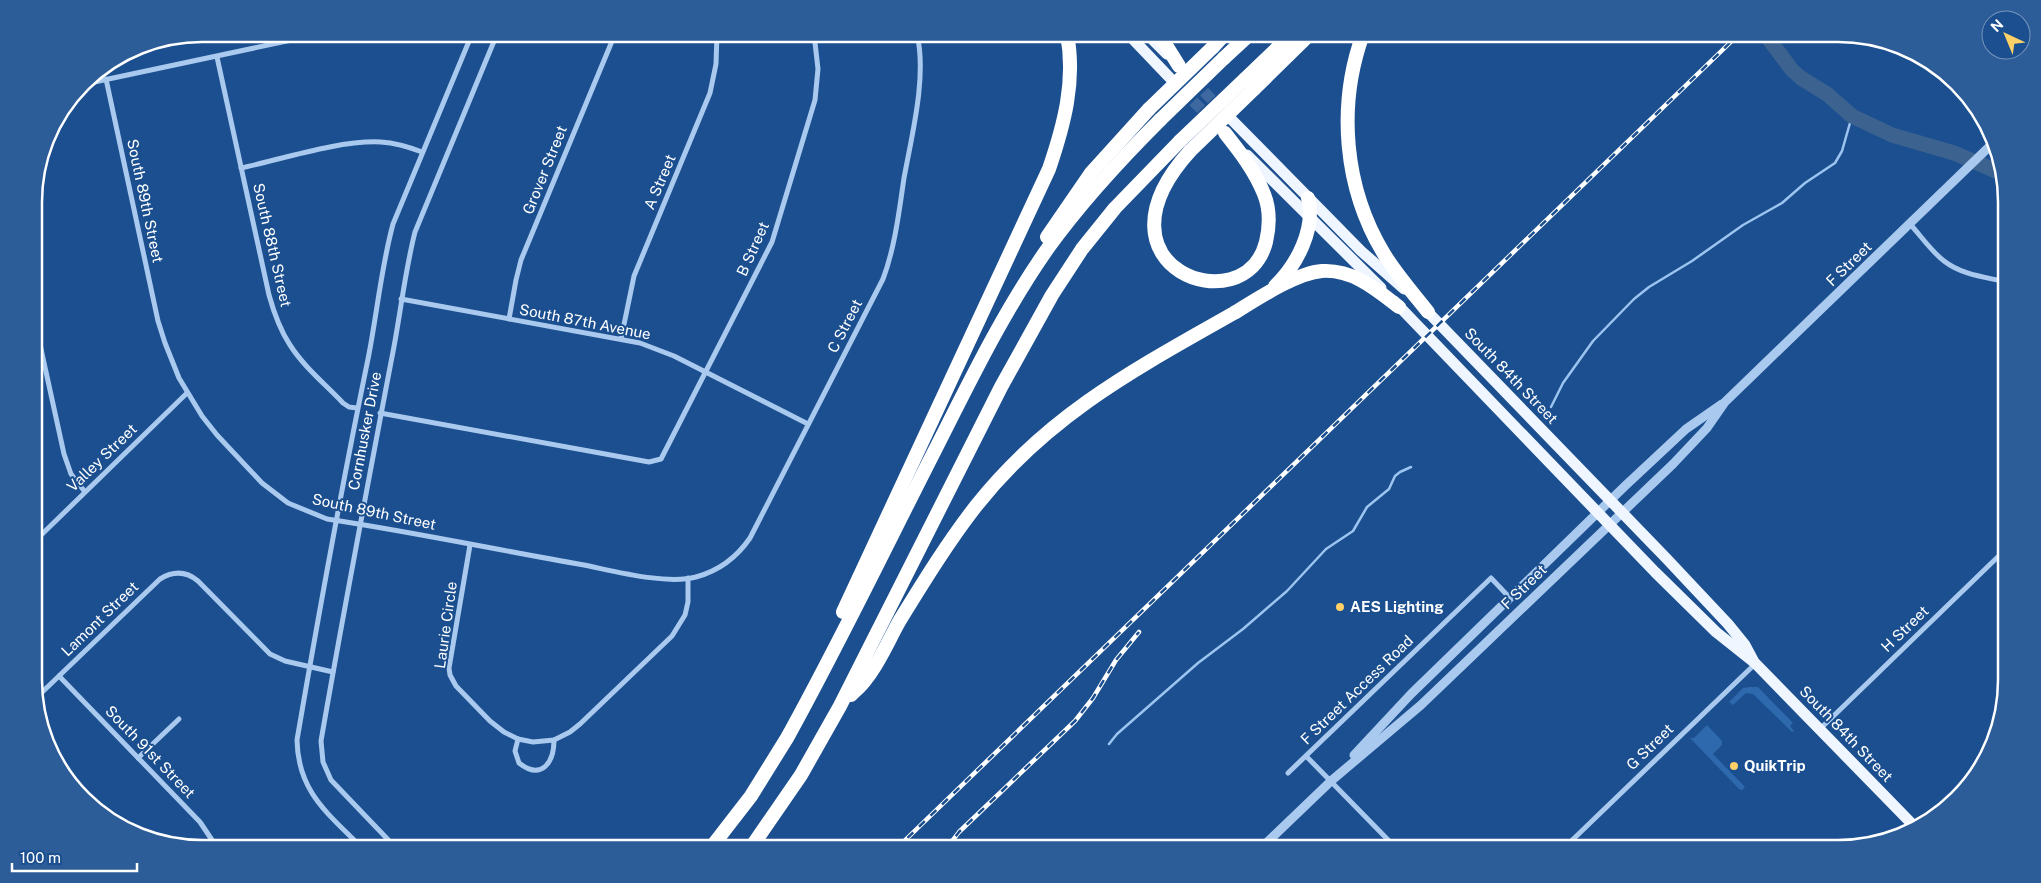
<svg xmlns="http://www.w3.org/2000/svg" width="2041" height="883" font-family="'Public Sans',sans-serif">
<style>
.grass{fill:#2e69ad}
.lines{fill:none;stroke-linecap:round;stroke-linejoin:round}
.stream{stroke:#9cc4f0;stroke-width:2.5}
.river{stroke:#3c6290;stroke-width:15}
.primary-tunnel{stroke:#3d69a0;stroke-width:11;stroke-dasharray:11 5.5;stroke-linecap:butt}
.minor{stroke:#a9c9ee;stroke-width:5}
.tertiary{stroke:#a9c9ee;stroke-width:9}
.primary{stroke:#f0f6ff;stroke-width:11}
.motorway{stroke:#fff;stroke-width:14}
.rail-casing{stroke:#fff;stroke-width:4.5}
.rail{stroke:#1b4f8f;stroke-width:2.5;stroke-dasharray:8;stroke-linecap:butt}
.motorway-bridge{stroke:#fff;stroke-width:14}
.poi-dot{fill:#ffd166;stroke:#1b4f8f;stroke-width:2}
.labels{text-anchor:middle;stroke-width:4;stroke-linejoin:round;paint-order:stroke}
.street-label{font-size:15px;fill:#fff;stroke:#1b4f8f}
.poi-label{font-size:15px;font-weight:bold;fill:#fff;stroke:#1b4f8f;text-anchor:start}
.rim{fill:none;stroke:#fff;stroke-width:2.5}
</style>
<rect width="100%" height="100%" fill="#1b4f8f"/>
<g class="grass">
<path d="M1750,687H1758L1793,723L1790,726L1794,731L1792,732L1753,694L1746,693L1733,705L1729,702L1743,688Z"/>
<path d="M1707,725L1722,741V745L1713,754L1745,787L1742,790L1739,789L1690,738H1694Z"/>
</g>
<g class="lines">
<g class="stream">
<path d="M1551,407L1563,383L1593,341L1634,299L1649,287L1692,261L1743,225L1782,203L1805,183L1835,163L1842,151L1852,116"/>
<path d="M1109,744L1117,734L1198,663L1243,629L1287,591L1326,549L1353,531L1367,507L1389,489L1395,476L1400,472L1411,467"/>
</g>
<path class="river" d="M1765,34L1792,70L1801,78L1827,94L1852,116L1892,135L1954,153L2003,174"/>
<g class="primary-tunnel">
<path d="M1181,68L1222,110"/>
<path d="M1170,78L1213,121"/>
</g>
<g class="minor">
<path d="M217,57L269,295C274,313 280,330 290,345C304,367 325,384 343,403L349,407L357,408"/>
<path d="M106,79L158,321L165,343L179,378L202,416L217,435L262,483L288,503L327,519C413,532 498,550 584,565C614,571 666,585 696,577C718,571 737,557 750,538L883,279C895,247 899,212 904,178C912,134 927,77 917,34"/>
<path d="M85,84L320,34"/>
<path d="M241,168C282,159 340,140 381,142C396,143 409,147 422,152"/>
<path d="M1910,224C1921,236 1931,251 1944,261C1962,275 1985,277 2006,282"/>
<path d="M401,299L640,343L674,356L808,424"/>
<path d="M34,317L64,454L71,474L85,492"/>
<path d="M509,319L516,280L521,260L615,34"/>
<path d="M621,339L634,276L710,93L716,64L717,34"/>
<path d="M380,413L649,462L661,459L772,242L815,100L818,69L814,34"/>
<path d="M35,541L187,393"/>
<path d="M470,545L449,668L450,675L456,686L490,721L504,732L518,739L533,742L554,740L570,732L580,724L672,636L685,615L688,602V578"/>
<path d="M59,676L200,822L218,849"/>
<path d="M35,699L160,579C173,571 186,571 198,581L270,654L285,661L333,672"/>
<path d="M1820,729L2007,548"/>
<path d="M518,739L515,751L519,763C542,781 554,762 554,740"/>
<path d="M1306,756L1397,849"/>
<path d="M138,758L179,719"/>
<path d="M1288,773L1491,578L1510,598"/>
<path d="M363,849C329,814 298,793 297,740C319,612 342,485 368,359C377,314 381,268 393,224L472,34"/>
<path d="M397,849L331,780L323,762L321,741C343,614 367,488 391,362C400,319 404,275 415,232L497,34"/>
<path d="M1563,849L1755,664"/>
</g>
<g class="tertiary">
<path d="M1354,755L1411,694L1625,486L1686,429L1722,404"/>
<path d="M1260,849L1331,781L1421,705L1673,464L1707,428L1725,402L1991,145"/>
</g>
<g class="primary">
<path d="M1128,34L1170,78"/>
<path d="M1147,34L1167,54"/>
<path d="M1232,120L1361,251L1404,289"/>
<path d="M1247,155L1381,288"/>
<path d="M1394,301L1655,572L1716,632L1755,663L1915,827"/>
<path d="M1423,307L1666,558L1728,624L1745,645L1753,660"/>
</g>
<g class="motorway">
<path d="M1159,34L1179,66"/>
<path d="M1363,34C1337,106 1344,188 1384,254C1397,275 1413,293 1428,312"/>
<path d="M1213,47L1225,34"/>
<path d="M1224,58L1250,34"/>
<path d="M1245,79L1292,34"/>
<path d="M1254,89L1310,34"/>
<path d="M1190,151C1084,268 1245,325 1266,242C1270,225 1270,209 1264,194C1255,171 1240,152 1225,133"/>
<path d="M1047,237L1091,173L1149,109"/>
<path d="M1275,286C1297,265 1316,228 1308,198"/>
<path d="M843,612L1049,169C1064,125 1076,81 1067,34"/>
<path d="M851,695C856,690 862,685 866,679C880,662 889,639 900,620C924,581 948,542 976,506C1048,415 1135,369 1234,313C1257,299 1296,273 1322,271C1353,269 1377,290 1399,307"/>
<path d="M710,849L751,796L787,738C839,644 885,548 934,452C969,383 1003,312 1048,248C1081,202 1120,160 1160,120"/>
<path d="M750,849L801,775L840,706L1001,387L1052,295L1082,249L1115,208L1180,141"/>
</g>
<g class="rail-casing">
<g id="rail">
<path d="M896,849L1739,34"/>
<path d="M946,849L959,832L1075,721L1093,698L1116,660L1139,632"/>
</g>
</g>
<use href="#rail" class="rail"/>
<g class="motorway-bridge">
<path d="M1149,109L1213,47"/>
<path d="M1160,120L1224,58"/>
<path d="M1180,141L1245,79"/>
<path d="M1190,151L1254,89"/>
</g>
</g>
<g class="poi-dot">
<circle cx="1340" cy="607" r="5"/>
<circle cx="1734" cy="766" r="5"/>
</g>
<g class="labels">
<g class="street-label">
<text transform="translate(545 170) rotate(-68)" y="5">Grover Street</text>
<text transform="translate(660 182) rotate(-67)" y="5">A Street</text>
<text transform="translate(145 201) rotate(78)" y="5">South 89th Street</text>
<text transform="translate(272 245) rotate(77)" y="5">South 88th Street</text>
<text transform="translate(753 249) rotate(-66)" y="5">B Street</text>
<text transform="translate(1849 264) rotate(-44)" y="5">F Street</text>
<text transform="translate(585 322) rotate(11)" y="5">South 87th Avenue</text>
<text transform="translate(845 326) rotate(-63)" y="5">C Street</text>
<text transform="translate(1511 376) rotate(46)" y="5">South 84th Street</text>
<text transform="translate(365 431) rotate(-79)" y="5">Cornhusker Drive</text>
<text transform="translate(102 458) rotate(-44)" y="5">Valley Street</text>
<text transform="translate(374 512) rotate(12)" y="5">South 89th Street</text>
<text transform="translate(1524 587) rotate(-44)" y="5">F Street</text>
<text transform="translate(100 619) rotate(-44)" y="5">Lamont Street</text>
<text transform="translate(446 625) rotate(-82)" y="5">Laurie Circle</text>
<text transform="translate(1905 629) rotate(-44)" y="5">H Street</text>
<text transform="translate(1357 690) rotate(-44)" y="5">F Street Access Road</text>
<text transform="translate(1846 734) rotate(46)" y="5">South 84th Street</text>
<text transform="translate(1650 747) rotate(-44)" y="5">G Street</text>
<text transform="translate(150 752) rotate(46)" y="5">South 91st Street</text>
</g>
<g class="poi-label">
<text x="1350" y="612">AES Lighting</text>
<text x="1744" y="771">QuikTrip</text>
</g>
</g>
<path d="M0 0H2041V883H0ZM202 42H1838A160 160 0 0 1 1998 202V680A160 160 0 0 1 1838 840H202A160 160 0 0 1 42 680V202A160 160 0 0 1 202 42Z" fill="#2d5d98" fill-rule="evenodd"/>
<path class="rim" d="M202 42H1838A160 160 0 0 1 1998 202V680A160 160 0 0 1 1838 840H202A160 160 0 0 1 42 680V202A160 160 0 0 1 202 42Z"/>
<g transform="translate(2006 35) rotate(316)"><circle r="24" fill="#1b4f8f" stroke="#7695bc"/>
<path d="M0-4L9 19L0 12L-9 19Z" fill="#ffd166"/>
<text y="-8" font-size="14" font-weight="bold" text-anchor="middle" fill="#ffffff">N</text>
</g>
<path d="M12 863v8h125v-8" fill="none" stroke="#ffffff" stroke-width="2.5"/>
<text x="20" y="863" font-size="15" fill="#ffffff" stroke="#1b4f8f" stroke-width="4" paint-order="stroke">100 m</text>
</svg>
